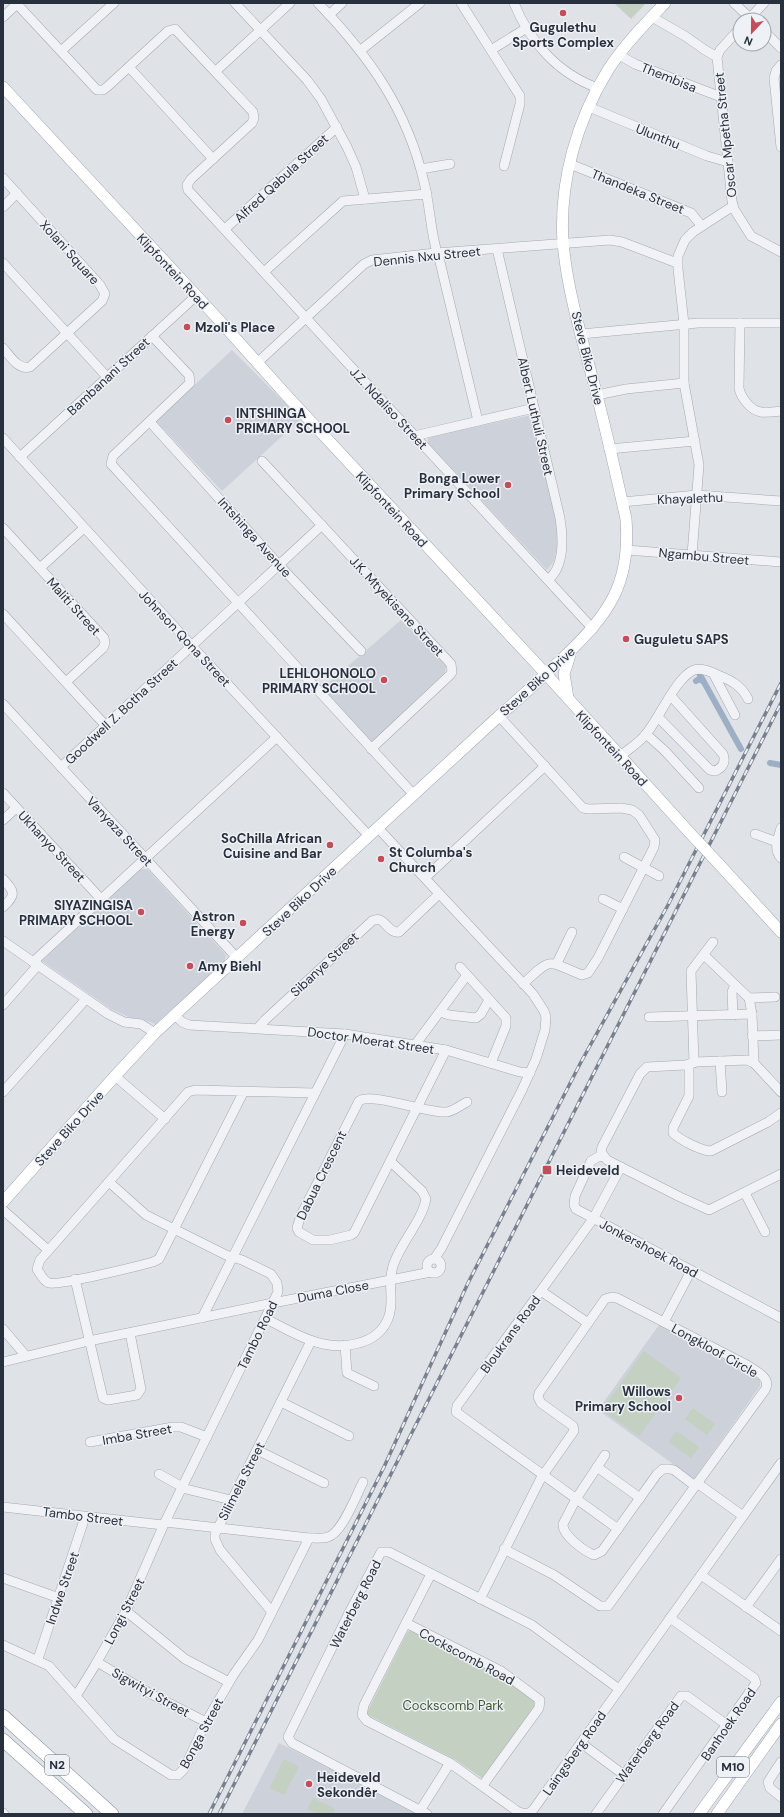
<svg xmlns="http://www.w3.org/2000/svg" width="784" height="1817" font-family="'DM Sans',sans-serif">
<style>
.built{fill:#cdd1d9}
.green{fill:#c4d0c1}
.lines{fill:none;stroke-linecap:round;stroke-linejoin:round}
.canal{stroke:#9cafc4;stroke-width:6}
.minor-casing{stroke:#a5a9b1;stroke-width:10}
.major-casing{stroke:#9fa6b2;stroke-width:12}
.highway-casing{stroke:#878f9c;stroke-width:14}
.minor{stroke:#f1f2f6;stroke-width:9}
.major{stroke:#fff;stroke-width:11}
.highway{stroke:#fff;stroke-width:13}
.rail-casing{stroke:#79818f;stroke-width:3.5}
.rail{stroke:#eef1f5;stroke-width:2;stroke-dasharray:6;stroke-linecap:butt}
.major-bridge-casing{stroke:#9fa6b2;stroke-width:12;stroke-linecap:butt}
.major-bridge{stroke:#fff;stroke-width:11}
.poi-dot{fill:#c34d5b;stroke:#eef1f5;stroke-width:1.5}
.labels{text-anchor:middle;stroke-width:3;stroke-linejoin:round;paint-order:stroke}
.shield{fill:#eef1f5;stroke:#646a74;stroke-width:1}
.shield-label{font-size:12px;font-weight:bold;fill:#29303d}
.poi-label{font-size:13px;font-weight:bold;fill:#29303d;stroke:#eef1f5;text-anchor:start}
.street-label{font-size:13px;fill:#29303d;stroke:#eef1f5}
.park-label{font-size:13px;fill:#3d5737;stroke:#eef1f5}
</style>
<rect width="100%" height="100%" fill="#dfe2e7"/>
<g class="built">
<path d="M232,350L301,419L222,491L156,421Z"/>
<path d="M531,415L558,527V543L554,561L547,570L428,443V437Z"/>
<path d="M401,620L446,666L445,672L372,742L323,688Z"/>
<path d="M141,869H147L226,955L224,963L155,1024L142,1019L131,1018L111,1009L42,961Z"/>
<path d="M659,1325L745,1369L760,1380V1386L694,1479L598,1410Z"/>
<path d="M279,1743L418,1813L419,1814H242Z"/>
</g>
<g class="green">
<path d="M614,3H646L631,19Z"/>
<path d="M644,1351L681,1378L639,1436L602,1410Z"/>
<path d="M693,1408L715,1424L707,1435L685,1419Z"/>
<path d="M676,1431L699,1447L691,1458L669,1442Z"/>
<path d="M410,1630L497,1674L534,1701V1707L482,1778L454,1759L366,1714L407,1633Z"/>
<path d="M284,1759L299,1767L284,1795L270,1788Z"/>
<path d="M313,1798L335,1809L333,1814H317L307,1809Z"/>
</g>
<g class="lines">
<g class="canal">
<path d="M700,675L741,749"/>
<path d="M696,681L699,679L703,681"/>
<path d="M770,763L781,765"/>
</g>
<g class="minor-casing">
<g id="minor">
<path d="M16,3L97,90H103L107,87L168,31L175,29L253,112L254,118L252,123L191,179L187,185L188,190L593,629"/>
<path d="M235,3L307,80L321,99L347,147L356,167L365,199"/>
<path d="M318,3C369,56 407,109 424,182C431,209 430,236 440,262L478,421"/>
<path d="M461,3L520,96V104L504,166"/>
<path d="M514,3C529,41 558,74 598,88"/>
<path d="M734,3L752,20"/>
<path d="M329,15L342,3"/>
<path d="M3,17L18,3"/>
<path d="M652,17L685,36L705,50L717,57"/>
<path d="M748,20L764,3"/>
<path d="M740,28L720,50L717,57L732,201L734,209L751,236L781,252"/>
<path d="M764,31L781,48"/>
<path d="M361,50L420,3"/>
<path d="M491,50L525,29"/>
<path d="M61,51L114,3"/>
<path d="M619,55L635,64L721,97"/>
<path d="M781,65L776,71L774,78L781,147"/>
<path d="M129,67L213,159"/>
<path d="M216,71L290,3"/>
<path d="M589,107L707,156L728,162"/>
<path d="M570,164L691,213L701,225"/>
<path d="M421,169L450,164"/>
<path d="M3,178L100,285L105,294L102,301L30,367C18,370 10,356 3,348"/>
<path d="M3,207L17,193"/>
<path d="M225,229L337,127"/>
<path d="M497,249L560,518C563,537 565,566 548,580"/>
<path d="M3,263L108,378"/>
<path d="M264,272L343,201L427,194"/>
<path d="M740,323L739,388C740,394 742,397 746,402C756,415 766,413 781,411"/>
<path d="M581,334L698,323H781"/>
<path d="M152,336L189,375L190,383L113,456L111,464L414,795"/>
<path d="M257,363L364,264L372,260L436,253L610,240L622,242L677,263"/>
<path d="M597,395L626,389L684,383"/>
<path d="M150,422L279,565L361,651"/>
<path d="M414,436L534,408"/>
<path d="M3,438L192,646L369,836"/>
<path d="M609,449L695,441"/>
<path d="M20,457L196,296"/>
<path d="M262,461L451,664L452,672L450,675L371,749"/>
<path d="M622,502L697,495L781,501"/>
<path d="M3,528L104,638L105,643L103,648L66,682"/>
<path d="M627,550L781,562"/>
<path d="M692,555L699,465L684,383V324L678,269V256L685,240L693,232L733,206"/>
<path d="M40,568L84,528"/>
<path d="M3,614L106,726"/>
<path d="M713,673L735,715"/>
<path d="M3,704L237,958"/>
<path d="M499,716L583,808L589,809L621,808L632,810L639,815L655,840L654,847L598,958L588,973L582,975C546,961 553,956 523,984"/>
<path d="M658,717L710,770L715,771C723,768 726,762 723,754L671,696"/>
<path d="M646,734L665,751L699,788"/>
<path d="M620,756C629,749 639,743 646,734C659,719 676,677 694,670C702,667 713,673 720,676C733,681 742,687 748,699"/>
<path d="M61,767L322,525"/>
<path d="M3,793L101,899"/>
<path d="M3,820L16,808"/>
<path d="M378,828L533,994L544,1011L546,1017L545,1030L536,1059L522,1090L441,1249L434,1259"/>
<path d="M781,828C778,839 773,849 781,858"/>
<path d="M755,834L777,842"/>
<path d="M624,857L659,876"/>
<path d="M425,878L545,766"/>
<path d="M3,879C15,892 16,895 3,907"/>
<path d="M603,899L623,909"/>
<path d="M3,941L108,1014L124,1022L141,1024L155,1033"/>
<path d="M704,955L749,998L752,1014L754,1063"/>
<path d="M33,962L277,737"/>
<path d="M557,963L572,932"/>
<path d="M460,967L506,1018V1026L491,1063"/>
<path d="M749,998L775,997"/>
<path d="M3,1005L38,965"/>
<path d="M440,1012L449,1015L476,1018L481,1014L489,1000"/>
<path d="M175,1015L182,1022L189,1025L345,1034L446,1050L520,1072L530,1073"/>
<path d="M733,1015L732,992L735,985"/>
<path d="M649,1017L752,1014"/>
<path d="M258,1028L265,1020L372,921C385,914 387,934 399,932L439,894"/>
<path d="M752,1036L781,1035"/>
<path d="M415,1045L467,975"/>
<path d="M446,1050L354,1233L351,1235L330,1240H313L299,1232L297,1228L301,1215L359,1101C373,1092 428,1114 447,1112C454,1111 461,1105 467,1102"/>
<path d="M720,1061L722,1092"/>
<path d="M694,1063L691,971L713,942"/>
<path d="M689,1064V1096L673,1128V1133C680,1140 702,1151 711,1151L768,1122L781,1113"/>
<path d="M115,1076L165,1119"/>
<path d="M244,1091L159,1259L153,1262C138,1266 58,1286 49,1283C43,1281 40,1273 37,1269L40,1260L188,1092L195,1090L315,1093"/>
<path d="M3,1092L86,999"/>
<path d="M781,1092L754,1063L747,1060L696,1062L685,1065L647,1067L640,1074L602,1147L601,1152L607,1160L680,1197L709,1210L781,1174"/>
<path d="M603,1156L598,1157L591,1161L575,1196L574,1205L576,1209L781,1318"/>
<path d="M745,1193L765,1232"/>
<path d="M3,1210L48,1250"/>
<circle cx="434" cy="1266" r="7"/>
<path d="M75,1279L102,1394L103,1398L108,1400L137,1395L141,1389L130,1333"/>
<path d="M541,1291L588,1323"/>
<path d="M202,1318L345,1034"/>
<path d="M266,1319C281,1326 295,1335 310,1340C338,1351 379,1347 389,1316C394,1300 388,1286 392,1270C397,1247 422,1222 426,1199L422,1191L391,1162"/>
<path d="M664,1322L691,1271"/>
<path d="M3,1329L26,1356"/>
<path d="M345,1345L347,1373L374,1386"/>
<path d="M3,1362L89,1341L273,1303L431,1272"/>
<path d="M281,1402L349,1436"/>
<path d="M90,1442L173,1427H181L207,1437"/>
<path d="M257,1450L324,1483"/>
<path d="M605,1455L576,1499L563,1524C562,1535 584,1551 594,1555L602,1551L657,1474L663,1469H670L674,1470L695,1486"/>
<path d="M597,1467L640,1498"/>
<path d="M159,1474L186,1489L231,1500"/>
<path d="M697,1483L743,1516"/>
<path d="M3,1507L163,1525"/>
<path d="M165,1522L309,1538C315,1538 322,1539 328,1537C342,1533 356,1496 363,1482"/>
<path d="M618,1529L456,1412L457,1406L593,1219L621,1167"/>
<path d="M431,1574L364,1705L362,1715L367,1721L450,1763L517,1811C523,1814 528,1815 533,1810L781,1463"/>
<path d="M701,1575L781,1631"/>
<path d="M3,1578L59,1598"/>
<path d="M480,1599L541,1478L574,1431L573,1426L541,1403L538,1397L539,1393L605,1299L612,1297L617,1298L747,1365C756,1371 772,1378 765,1390L608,1606H600L554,1575L504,1549"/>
<path d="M746,1607L781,1559"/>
<path d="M126,1611L185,1659L229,1682"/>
<path d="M272,1612L220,1550L215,1539V1534L311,1341"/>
<path d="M406,1623L501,1671L540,1700L539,1708L483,1785"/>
<path d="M3,1645L49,1666L114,1739L171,1775H178L184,1769L206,1722L234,1674L258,1640L309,1538"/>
<path d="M38,1659L85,1517"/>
<path d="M97,1662L151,1694L206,1722"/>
<path d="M76,1696L94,1667L126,1611L164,1524L278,1292L277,1283L271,1274L242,1260L226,1255L146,1215L109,1182"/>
<path d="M581,1743L624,1775"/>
<path d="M781,1762L768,1782L770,1788L781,1797"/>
<path d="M421,1809L450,1763"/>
<path d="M3,1813L4,1814"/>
<path d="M427,1814L292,1743L288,1737L348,1615L381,1552H389L532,1625L619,1689"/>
<path d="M596,1814L681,1696H687L727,1725"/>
<path d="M663,1814L756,1683L754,1678L670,1618"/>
</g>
</g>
<g class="major-casing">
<g id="major">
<path d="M3,87L219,320L288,397L546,674L689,832"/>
<path d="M568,698L564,674L570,655"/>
<path d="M718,863L781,932"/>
<path d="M3,1202L115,1076L155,1033L499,716C521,697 543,677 564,657C609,614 631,584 626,519C616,474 606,429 594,384C582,338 567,290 563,242C559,182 577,120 608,70C624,45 645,24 665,3"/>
<path d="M699,1814L781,1702"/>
<path d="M717,1814L781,1724"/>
</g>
</g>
<g class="highway-casing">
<g id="highway">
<path d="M3,1716L112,1814"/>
<path d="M3,1740L86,1814"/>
</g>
</g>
<use href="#minor" class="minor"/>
<use href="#major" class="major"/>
<use href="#highway" class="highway"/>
<g class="rail-casing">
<g id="rail">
<path d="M209,1814L384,1467L468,1283L581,1062L668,905L781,683"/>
<path d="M219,1814L781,703"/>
</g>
</g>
<use href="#rail" class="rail"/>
<g class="major-bridge-casing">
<path id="major-bridge" d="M689,832L718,863"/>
</g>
<use href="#major-bridge" class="major-bridge"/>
</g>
<g class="poi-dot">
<circle cx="563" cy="13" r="4"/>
<circle cx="187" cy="327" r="4"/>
<circle cx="228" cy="420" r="4"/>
<circle cx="508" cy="485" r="4"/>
<circle cx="626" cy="639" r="4"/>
<circle cx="384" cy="680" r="4"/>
<circle cx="330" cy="845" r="4"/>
<circle cx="381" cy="859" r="4"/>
<circle cx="141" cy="912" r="4"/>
<circle cx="243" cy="923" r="4"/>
<circle cx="190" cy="966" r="4"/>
<rect x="542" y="1165" width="10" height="10" rx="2"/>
<circle cx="679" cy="1398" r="4"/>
<circle cx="309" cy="1784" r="4"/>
</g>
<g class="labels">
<g class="shield">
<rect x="45" y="1755" width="24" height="20" rx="3"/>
<rect x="717" y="1757" width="32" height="20" rx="3"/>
</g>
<g class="shield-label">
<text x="57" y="1769">N2</text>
<text x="733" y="1771">M10</text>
</g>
<g class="poi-label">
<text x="563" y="32" text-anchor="middle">Gugulethu<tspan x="563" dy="15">Sports Complex</tspan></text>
<text x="195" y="332">Mzoli's Place</text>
<text x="236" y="418">INTSHINGA<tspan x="236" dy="15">PRIMARY SCHOOL</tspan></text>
<text x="500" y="483" text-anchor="end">Bonga Lower<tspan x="500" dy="15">Primary School</tspan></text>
<text x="634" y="644">Guguletu SAPS</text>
<text x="376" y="678" text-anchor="end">LEHLOHONOLO<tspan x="376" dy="15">PRIMARY SCHOOL</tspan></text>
<text x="322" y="843" text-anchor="end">SoChilla African<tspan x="322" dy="15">Cuisine and Bar</tspan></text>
<text x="389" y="857">St Columba's<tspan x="389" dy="15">Church</tspan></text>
<text x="133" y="910" text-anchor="end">SIYAZINGISA<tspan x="133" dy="15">PRIMARY SCHOOL</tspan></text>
<text x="235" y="921" text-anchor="end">Astron<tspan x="235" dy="15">Energy</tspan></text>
<text x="198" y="971">Amy Biehl</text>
<text x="556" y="1175">Heideveld</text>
<text x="671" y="1396" text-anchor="end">Willows<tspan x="671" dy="15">Primary School</tspan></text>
<text x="317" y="1782">Heideveld<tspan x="317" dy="15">Sekondêr</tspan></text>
</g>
<g class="street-label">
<text transform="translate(669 77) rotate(22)" y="5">Thembisa</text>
<text transform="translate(725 135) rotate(-96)" y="5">Oscar Mpetha Street</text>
<text transform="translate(658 136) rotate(22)" y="5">Ulunthu</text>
<text transform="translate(281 178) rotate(-43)" y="5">Alfred Qabula Street</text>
<text transform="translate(638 191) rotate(22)" y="5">Thandeka Street</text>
<text transform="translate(70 252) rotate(48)" y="5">Xolani Square</text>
<text transform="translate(427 256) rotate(-6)" y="5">Dennis Nxu Street</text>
<text transform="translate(173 271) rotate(47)" y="5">Klipfontein Road</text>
<text transform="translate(588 358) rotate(76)" y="5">Steve Biko Drive</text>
<text transform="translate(108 376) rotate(-43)" y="5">Bambanani Street</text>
<text transform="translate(389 408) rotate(47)" y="5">J.Z. Ndaliso Street</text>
<text transform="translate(536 416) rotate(77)" y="5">Albert Luthuli Street</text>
<text transform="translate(690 498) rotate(-2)" y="5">Khayalethu</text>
<text transform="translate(392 509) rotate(47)" y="5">Klipfontein Road</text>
<text transform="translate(255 537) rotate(48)" y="5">Intshinga Avenue</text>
<text transform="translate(704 556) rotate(5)" y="5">Ngambu Street</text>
<text transform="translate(74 606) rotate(48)" y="5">Maliti Street</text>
<text transform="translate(397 606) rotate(47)" y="5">J.K. Mtyekisane Street</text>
<text transform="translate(185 638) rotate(47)" y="5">Johnson Qona Street</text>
<text transform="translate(537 681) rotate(-42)" y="5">Steve Biko Drive</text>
<text transform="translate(121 711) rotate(-43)" y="5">Goodwell Z. Botha Street</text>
<text transform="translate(612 748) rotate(47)" y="5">Klipfontein Road</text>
<text transform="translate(120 831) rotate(47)" y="5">Vanyaza Street</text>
<text transform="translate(52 846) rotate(47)" y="5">Ukhanyo Street</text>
<text transform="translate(299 901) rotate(-43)" y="5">Steve Biko Drive</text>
<text transform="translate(324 964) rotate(-43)" y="5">Sibanye Street</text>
<text transform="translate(371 1040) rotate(8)" y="5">Doctor Moerat Street</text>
<text transform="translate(69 1128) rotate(-48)" y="5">Steve Biko Drive</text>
<text transform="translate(321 1175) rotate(-64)" y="5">Dabua Crescent</text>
<text transform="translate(649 1248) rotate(28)" y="5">Jonkershoek Road</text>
<text transform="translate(333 1291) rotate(-11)" y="5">Duma Close</text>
<text transform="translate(510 1334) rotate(-54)" y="5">Bloukrans Road</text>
<text transform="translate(257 1335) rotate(-64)" y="5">Tambo Road</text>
<text transform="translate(715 1350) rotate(29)" y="5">Longkloof Circle</text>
<text transform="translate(137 1434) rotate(-10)" y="5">Imba Street</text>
<text transform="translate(241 1481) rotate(-63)" y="5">Silimela Street</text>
<text transform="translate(83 1516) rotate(7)" y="5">Tambo Street</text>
<text transform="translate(62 1588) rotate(-71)" y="5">Indwe Street</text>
<text transform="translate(355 1604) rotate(-63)" y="5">Waterberg Road</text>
<text transform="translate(124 1611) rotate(-63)" y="5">Longi Street</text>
<text transform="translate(467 1656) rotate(28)" y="5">Cockscomb Road</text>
<text transform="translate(151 1692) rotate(29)" y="5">Sigwityi Street</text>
<text transform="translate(728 1724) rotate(-55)" y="5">Banhoek Road</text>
<text transform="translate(201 1733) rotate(-62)" y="5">Bonga Street</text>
<text transform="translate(647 1742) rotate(-54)" y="5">Waterberg Road</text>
<text transform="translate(574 1753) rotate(-55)" y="5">Laingsberg Road</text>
</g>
<g class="park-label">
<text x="453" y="1710">Cockscomb Park</text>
</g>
</g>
<rect width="784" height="1817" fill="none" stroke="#29303d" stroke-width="8"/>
<g transform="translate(752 32) rotate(202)"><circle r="19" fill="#eef1f5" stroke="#9fa4ab"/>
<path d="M0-3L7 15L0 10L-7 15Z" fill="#c34d5b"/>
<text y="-6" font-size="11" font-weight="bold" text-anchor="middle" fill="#29303d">N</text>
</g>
</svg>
